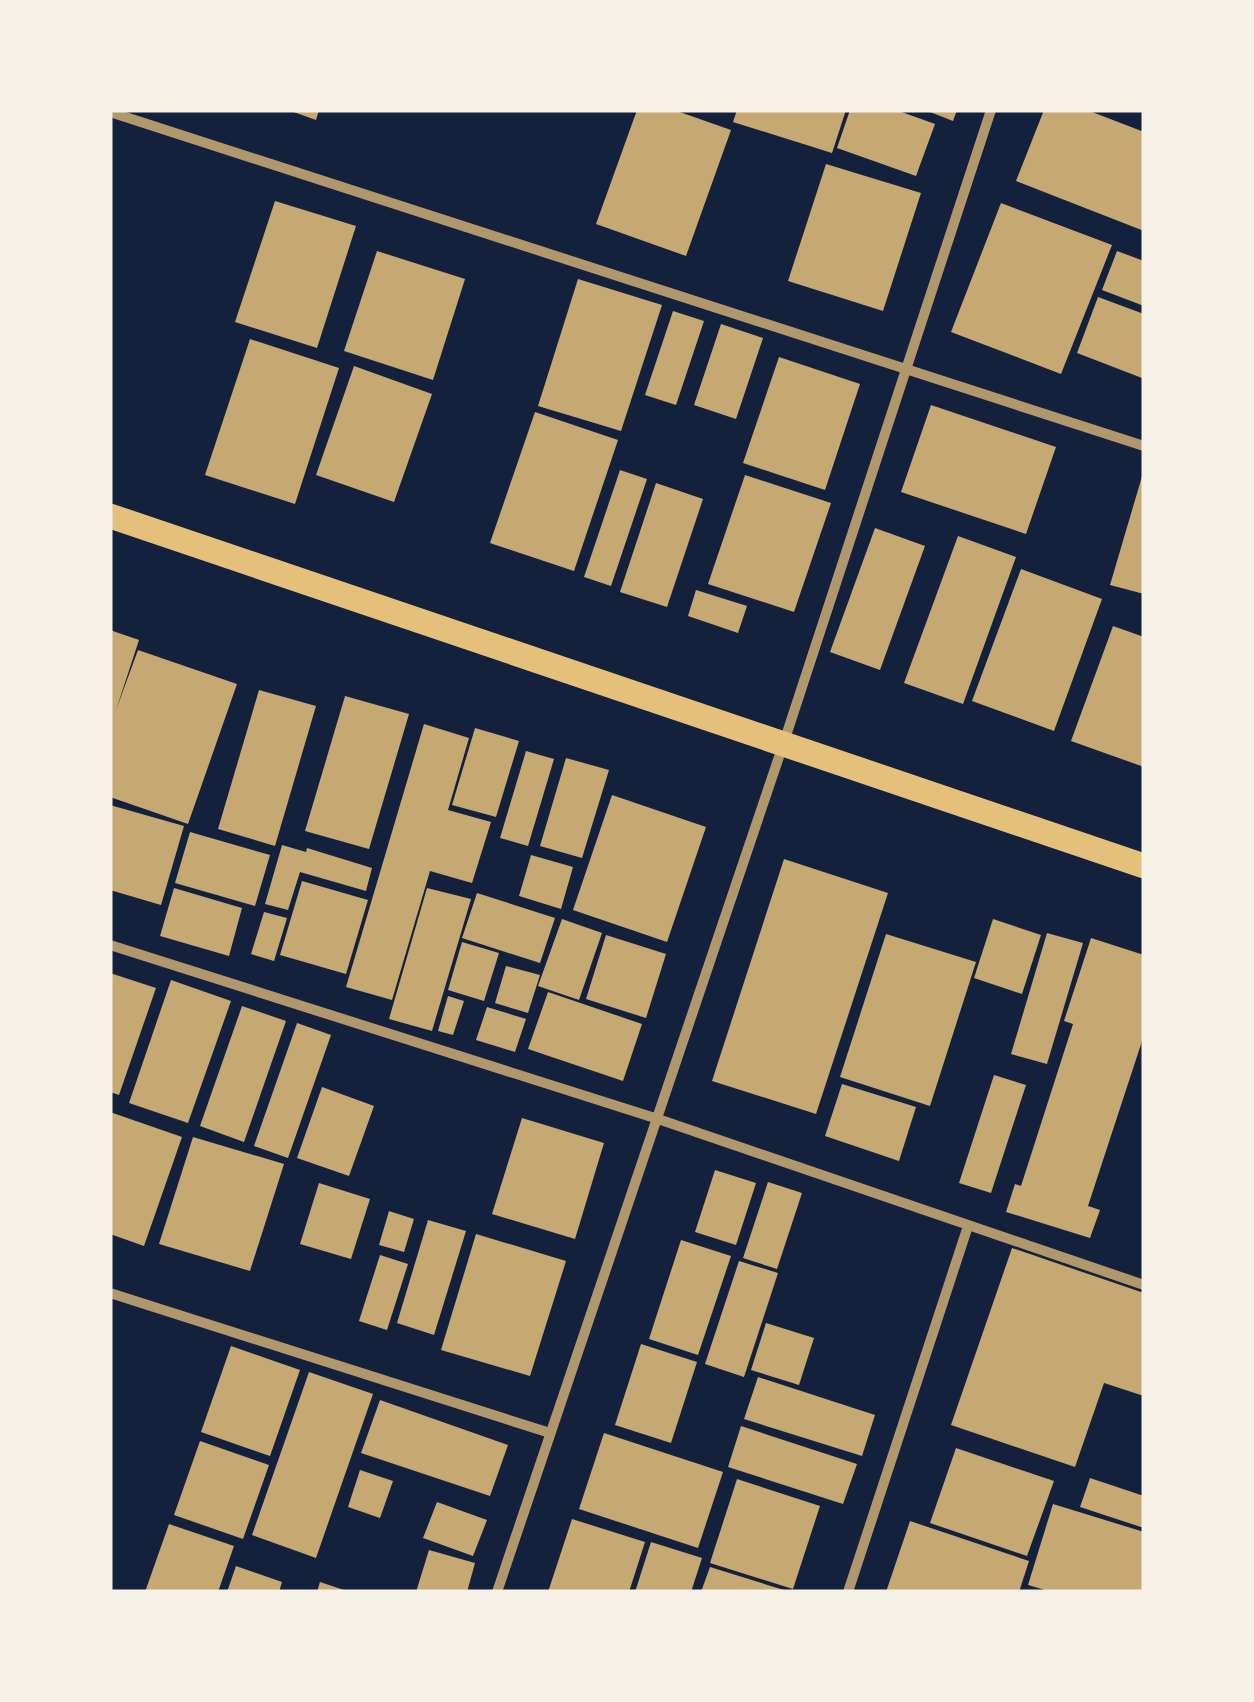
<svg xmlns="http://www.w3.org/2000/svg" width="1254" height="1702" font-family="Barlow,sans-serif">
<style>
.building{fill:#c6a872}
.lines{fill:none;stroke-linecap:round;stroke-linejoin:round}
.minor{stroke:#b1986c;stroke-width:10}
.primary{stroke:#e5c07b;stroke-width:25}
</style>
<rect width="100%" height="100%" fill="#14213d"/>
<g class="building">
<path d="M288,110H319L316,120Z"/>
<path d="M637,110H674L731,130L686,256L596,224Z"/>
<path d="M737,110H846L832,153L733,122Z"/>
<path d="M850,110H896L935,124L916,176L837,148Z"/>
<path d="M925,110H957L953,121Z"/>
<path d="M1044,110H1087L1144,132V231L1016,181Z"/>
<path d="M826,164L921,193L883,311L788,281Z"/>
<path d="M275,201L356,226L317,348L235,322Z"/>
<path d="M1001,203L1112,245L1061,374L951,332Z"/>
<path d="M377,251L465,279L433,380L344,351Z"/>
<path d="M1117,251L1144,261V306L1102,290Z"/>
<path d="M578,279L662,305L621,431L538,406Z"/>
<path d="M1098,297L1144,314V371L1142,378L1077,353Z"/>
<path d="M673,311L704,321L676,405L645,395Z"/>
<path d="M721,324L763,338L736,419L694,405Z"/>
<path d="M250,339L339,368L295,504L205,475Z"/>
<path d="M779,357L860,384L825,490L743,463Z"/>
<path d="M354,366L432,394L394,502L316,475Z"/>
<path d="M931,405L1056,447L1026,534L901,492Z"/>
<path d="M535,412L618,440L574,571L490,543Z"/>
<path d="M620,470L647,479L611,586L584,577Z"/>
<path d="M1143,473H1144V594L1110,585Z"/>
<path d="M745,475L831,503L794,612L708,584Z"/>
<path d="M656,483L703,499L667,607L620,592Z"/>
<path d="M875,528L925,546L880,670L830,652Z"/>
<path d="M958,536L1016,557L963,704L904,683Z"/>
<path d="M1021,569L1102,599L1054,731L972,701Z"/>
<path d="M696,590L747,606L738,633L688,616Z"/>
<path d="M1113,626L1144,637V767L1071,741Z"/>
<path d="M110,630L139,640L116,710L138,650L237,684L188,824L110,797Z"/>
<path d="M259,690L316,706L275,846L218,829Z"/>
<path d="M345,696L409,714L369,849L305,831Z"/>
<path d="M424,724L469,738L448,810L491,822L472,883L430,871L392,1000L346,987Z"/>
<path d="M475,728L519,741L496,817L452,805Z"/>
<path d="M526,751L554,759L528,846L500,838Z"/>
<path d="M566,758L609,770L582,858L540,846Z"/>
<path d="M612,795L706,827L667,942L573,910Z"/>
<path d="M110,805L184,826L161,905L110,890Z"/>
<path d="M190,832L270,855L255,906L175,883Z"/>
<path d="M282,845L306,852L307,848L372,868L366,891L300,872L288,910L265,904Z"/>
<path d="M531,855L573,867L561,909L519,896Z"/>
<path d="M784,859L888,893L816,1114L712,1081Z"/>
<path d="M302,881L368,900L346,974L280,955Z"/>
<path d="M174,888L242,908L229,956L160,936Z"/>
<path d="M427,888L471,899L432,1031L389,1019Z"/>
<path d="M477,893L555,918L540,963L462,938Z"/>
<path d="M264,912L287,918L274,961L251,954Z"/>
<path d="M562,919L602,933L579,1000L538,986Z"/>
<path d="M993,919L1041,935L1022,994L974,978Z"/>
<path d="M1047,933L1083,943L1047,1064L1011,1054Z"/>
<path d="M886,934L976,962L930,1106L840,1077Z"/>
<path d="M606,935L666,954L646,1018L586,999Z"/>
<path d="M1091,938L1144,955V1035L1088,1206L1100,1210L1090,1238L1006,1212L1015,1184L1021,1186L1073,1024L1064,1021Z"/>
<path d="M462,942L499,953L484,1001L448,990Z"/>
<path d="M506,966L540,975L528,1013L495,1003Z"/>
<path d="M110,973L156,988L119,1095L110,1092Z"/>
<path d="M171,980L231,1001L188,1123L129,1103Z"/>
<path d="M548,992L642,1024L623,1081L528,1049Z"/>
<path d="M448,996L464,1001L453,1035L438,1031Z"/>
<path d="M242,1006L286,1021L244,1142L200,1126Z"/>
<path d="M487,1007L526,1019L515,1052L476,1040Z"/>
<path d="M297,1023L331,1035L288,1158L254,1146Z"/>
<path d="M994,1075L1026,1085L991,1193L959,1183Z"/>
<path d="M842,1084L916,1107L899,1161L825,1136Z"/>
<path d="M322,1087L374,1106L349,1176L297,1158Z"/>
<path d="M110,1112L182,1137L144,1246L110,1234Z"/>
<path d="M522,1118L604,1143L575,1239L492,1214Z"/>
<path d="M193,1137L284,1164L250,1271L159,1244Z"/>
<path d="M715,1170L756,1183L736,1245L695,1232Z"/>
<path d="M768,1182L802,1193L777,1269L743,1258Z"/>
<path d="M319,1183L370,1199L351,1259L300,1244Z"/>
<path d="M389,1211L414,1219L404,1252L379,1245Z"/>
<path d="M428,1220L466,1231L434,1335L397,1323Z"/>
<path d="M476,1234L566,1261L530,1376L441,1350Z"/>
<path d="M681,1240L731,1256L698,1355L649,1339Z"/>
<path d="M1012,1248L1144,1293V1396L1104,1383L1075,1467L951,1425Z"/>
<path d="M380,1255L408,1264L387,1330L359,1321Z"/>
<path d="M739,1261L778,1273L744,1377L705,1364Z"/>
<path d="M766,1323L814,1338L799,1385L751,1370Z"/>
<path d="M641,1344L697,1362L671,1443L615,1425Z"/>
<path d="M231,1346L300,1370L270,1456L201,1432Z"/>
<path d="M309,1372L373,1394L316,1558L252,1535Z"/>
<path d="M758,1377L875,1415L862,1456L744,1419Z"/>
<path d="M380,1400L508,1445L490,1496L361,1453Z"/>
<path d="M741,1426L857,1464L843,1504L728,1467Z"/>
<path d="M604,1433L723,1472L698,1548L579,1509Z"/>
<path d="M200,1441L269,1465L243,1539L174,1515Z"/>
<path d="M956,1448L1054,1481L1027,1556L930,1523Z"/>
<path d="M360,1470L393,1481L380,1518L348,1507Z"/>
<path d="M1090,1478L1144,1496V1528L1080,1507Z"/>
<path d="M737,1479L820,1506L793,1589L710,1563Z"/>
<path d="M437,1502L487,1520L473,1556L423,1538Z"/>
<path d="M1053,1504L1144,1532V1592H1052L1028,1585Z"/>
<path d="M572,1519L645,1542L629,1592H548Z"/>
<path d="M910,1521L1029,1561L1019,1592H886Z"/>
<path d="M169,1524L234,1546L218,1592H145Z"/>
<path d="M651,1542L702,1558L691,1592H635Z"/>
<path d="M429,1550L475,1563L467,1592H416Z"/>
<path d="M236,1566L282,1582L279,1592H227Z"/>
<path d="M710,1567L787,1591V1592H701Z"/>
<path d="M320,1582L347,1591V1592H317Z"/>
</g>
<g class="lines">
<g class="minor">
<path d="M110,112L1144,446"/>
<path d="M110,945L658,1119L1144,1285"/>
<path d="M110,1293L550,1433"/>
<path d="M497,1592L783,745L991,110"/>
<path d="M848,1592L968,1226"/>
</g>
<path class="primary" d="M110,516L1144,866"/>
</g>
<rect width="1254" height="1702" fill="none" stroke="#f6f1e7" stroke-width="225"/>
</svg>
